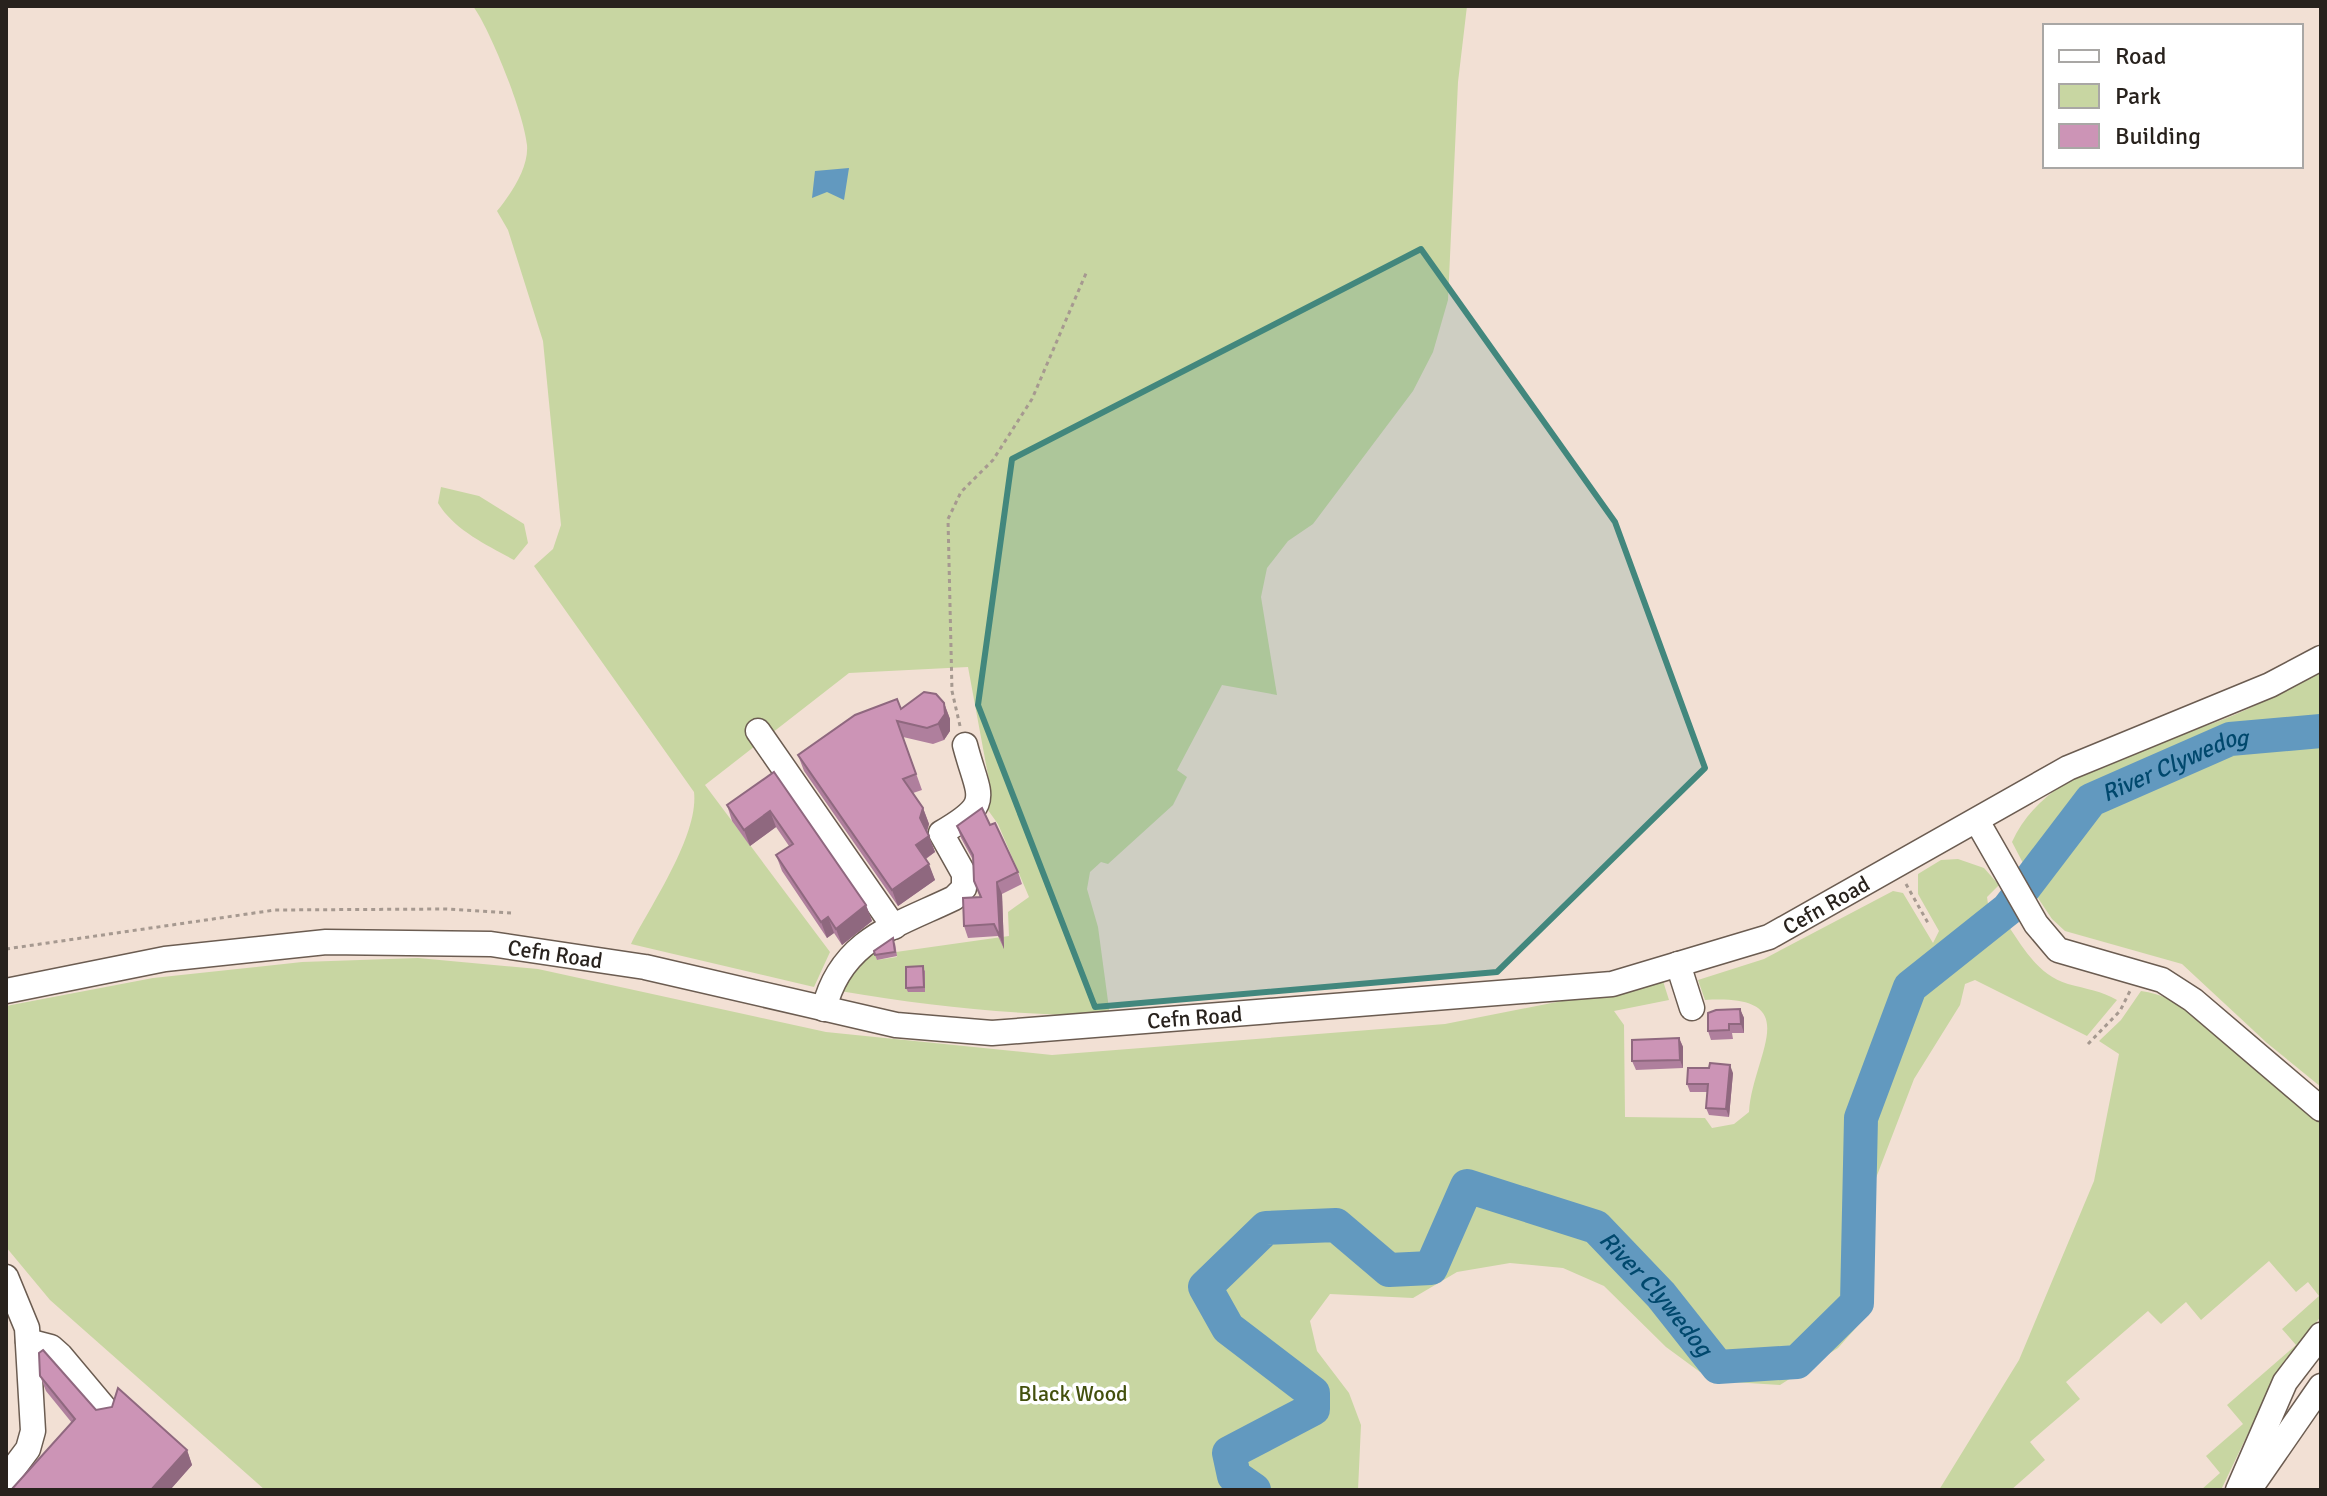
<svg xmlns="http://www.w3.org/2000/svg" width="2327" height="1496" font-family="Signika,sans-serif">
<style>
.green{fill:#c8d6a2}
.water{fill:#6299bf}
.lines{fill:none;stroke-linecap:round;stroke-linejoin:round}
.river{stroke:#6299bf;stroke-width:34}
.minor-casing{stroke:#6b5c51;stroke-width:27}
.path{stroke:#a69990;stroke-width:3;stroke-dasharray:4 4;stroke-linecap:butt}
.minor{stroke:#fff;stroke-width:24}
.wall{fill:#af7f9d}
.shaded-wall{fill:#8f687f}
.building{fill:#cc94b6;stroke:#8f687f;stroke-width:2}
.marked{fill:#42877d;fill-opacity:0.2;stroke:#42877d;stroke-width:6;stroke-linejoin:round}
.labels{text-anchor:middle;stroke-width:7;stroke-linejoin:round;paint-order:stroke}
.street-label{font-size:22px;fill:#28221d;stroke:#fff}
.park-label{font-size:22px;fill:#43500d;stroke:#fff}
.water-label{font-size:24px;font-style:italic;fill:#00486d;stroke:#fff}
</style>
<rect width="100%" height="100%" fill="#f2e0d4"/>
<g class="green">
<path d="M473,6H1467L1458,82L1448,300L1433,352L1413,391L1313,524L1288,541L1267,568L1261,597L1277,695L1222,685L1177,770L1187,777L1173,805L1108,864L1101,862L1090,872L1087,889L1098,927L1110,1016C1015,1015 933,1007 840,991L875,949L877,960L897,957L896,952L1009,936L1008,912L1029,897L998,824L985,806L990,786L968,667L849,673L705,785L830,952L814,987L631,944C651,905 699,835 694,792L534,566L553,549L561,525L543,341L508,230L497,211C510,195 529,168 527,145C524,114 491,31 473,6Z"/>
<path d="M441,487L479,496L524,524L528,543L514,560C487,545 454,530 438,503Z"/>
<path d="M2321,670V1087L2267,1043L2182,964L2065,931L2052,919L2032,889L2039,879L2025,867L2012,842C2047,763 2161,746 2234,715C2264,703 2292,685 2321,670Z"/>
<path d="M1958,859L1984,868L1999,885L1987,897L1990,918L2004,933L2009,927C2025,951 2039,975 2068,984C2086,989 2102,991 2117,1000L2087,1036L1975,980L1965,984L1960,1005L1914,1079L1866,1204L1870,1312L1838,1348L1780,1385L1732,1382L1700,1372L1666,1347L1604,1286L1563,1268L1510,1263L1457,1272L1413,1298L1330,1294L1310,1321L1317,1351L1349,1393L1361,1425L1358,1490H265L50,1300L6,1247V1006L153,978L302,962L418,958L538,969L826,1032L1052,1055L1445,1024L1663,981L1669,1000L1614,1011L1624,1025L1625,1117L1705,1118L1712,1128L1734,1124L1749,1112C1753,1053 1808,994 1705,1000L1698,980L1764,959L1893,891L1903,893L1933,943L1939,931L1918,894V874L1941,860Z"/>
<path d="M2141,991C2203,998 2271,1084 2321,1123V1316L2274,1379L2221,1490H2201L2220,1473L2206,1456L2243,1424L2227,1405L2296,1345L2282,1329L2319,1296L2308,1282L2296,1292L2269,1261L2201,1320L2186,1302L2161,1324L2148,1311L2066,1382L2080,1399L2030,1442L2045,1460L2011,1490H1939L2019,1360L2094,1181L2119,1054L2099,1041L2121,1020Z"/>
</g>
<path class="water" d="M849,168L844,200L827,192L812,198L815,171Z"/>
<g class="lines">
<path class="river" id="s1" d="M1254,1490L1234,1476L1229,1453L1313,1409V1393L1228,1328L1205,1287L1266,1228L1336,1225L1389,1270L1431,1268L1467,1186L1596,1227L1661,1295L1718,1367L1797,1362L1857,1303L1861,1118L1910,987L2008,909L2091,800L2230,739L2321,731"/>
<g class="minor-casing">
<g id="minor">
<path d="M758,731L894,927"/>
<path d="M1977,821L2036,924L2058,950L2162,980L2193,1000L2321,1109"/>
<path d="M1678,964L1692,1008"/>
<path id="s2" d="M6,991L165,959L326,942L491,944L645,967L896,1025L992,1033L1612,984L1769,937L2068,768L2270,685L2321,658"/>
<path d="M824,1009C841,939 896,926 954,898L964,888V874L941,833C994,802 979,799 965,745"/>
<path d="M6,1277L27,1328L33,1431L28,1449L7,1477"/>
<path d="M28,1341L51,1347L60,1355L107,1411"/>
<path d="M2238,1490L2285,1382L2321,1335"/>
<path d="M2249,1490L2321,1386"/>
</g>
</g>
<g class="path">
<path d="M960,726L952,691L948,519L961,492L993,460L1032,399L1087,271"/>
<path d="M1906,884L1928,923"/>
<path d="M6,949L275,910L446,909L511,913"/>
<path d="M2088,1044L2120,1011L2130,991"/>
</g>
<use href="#minor" class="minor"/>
</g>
<g class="wall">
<path d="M944,703L950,719V731L944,740L933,744L903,737L922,790L913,793L923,808L929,824L927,832L935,852L926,859L935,880L898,906L804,771L798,755L901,709Z"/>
<path d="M774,772L866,905L872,921L842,945L834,933L827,938L782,871L776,855L789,846L776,827L750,846L732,821L727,805Z"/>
<path d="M990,825L1018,872L1022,884L1002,894L1004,949L998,936L968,938L964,926L980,897L974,881L973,860L961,838L957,826Z"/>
<path d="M895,943L897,956L877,960L875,955Z"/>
<path d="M925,970V992H908L906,988Z"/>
<path d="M1740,1009L1744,1018V1033H1732L1733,1039L1711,1040L1708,1031Z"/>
<path d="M1679,1038L1683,1047V1068L1636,1070L1632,1061Z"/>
<path d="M1733,1073L1729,1117L1709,1115L1706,1108L1707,1092H1690L1687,1084Z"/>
<path d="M40,1376L96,1410L187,1450L192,1465L170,1490H11L72,1423L46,1391Z"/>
</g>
<g class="shaded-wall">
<path d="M944,703L950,719V731L944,740L938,724Z"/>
<path d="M923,808L929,824L926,834L920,818Z"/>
<path d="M770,811L776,827L750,846L744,830Z"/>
<path d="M929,836L935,852L922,861L916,845Z"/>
<path d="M929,864L935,880L898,906L892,890Z"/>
<path d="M997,882L1002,894L1004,949L1000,937Z"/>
<path d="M866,905L872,921L842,945L836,929Z"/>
<path d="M828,917L834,933L827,938L821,922Z"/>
<path d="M1740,1009L1744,1018V1033L1741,1024Z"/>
<path d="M1679,1038L1683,1047V1068L1680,1060Z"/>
<path d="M1730,1065L1733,1073L1729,1117L1726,1109Z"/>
<path d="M187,1450L192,1465L170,1490H151Z"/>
</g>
<g class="building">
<path d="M924,692L936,694L944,703L945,714L938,724L927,728L897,721L916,774L903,779L923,808L920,818L929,836L916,845L929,864L892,890L798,755L855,715L897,699L901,709Z"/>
<path d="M774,772L866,905L836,929L828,917L821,922L776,855L793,844L770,811L744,830L727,805Z"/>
<path d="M982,808L990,825L995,823L1018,872L997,882L1000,937L994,924L964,926L963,898L981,897L974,881L973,855L957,826Z"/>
<path d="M893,938L895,952L875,955L874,951Z"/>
<path d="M923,966L924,987L906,988V967Z"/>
<path d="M1740,1009L1741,1024H1729V1030L1708,1031V1013L1716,1010Z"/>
<path d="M1679,1038L1680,1060L1632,1061V1040Z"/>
<path d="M1710,1063L1730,1065L1726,1109L1706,1108L1708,1084H1687L1688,1068H1709Z"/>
<path d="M43,1350L96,1410L112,1407L118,1388L187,1450L151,1490H11L75,1419L40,1376L39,1353Z"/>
</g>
<path class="marked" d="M1421,249L1615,522L1705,768L1497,972L1095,1007L978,705L1012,459Z"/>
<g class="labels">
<g class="street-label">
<text dy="8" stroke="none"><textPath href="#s2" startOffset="1850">Cefn Road</textPath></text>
<text dy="8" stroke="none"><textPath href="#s2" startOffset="554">Cefn Road</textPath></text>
<text dy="8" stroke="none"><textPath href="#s2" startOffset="1202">Cefn Road</textPath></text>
</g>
<g class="park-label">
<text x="1073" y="1401">Black Wood</text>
</g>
<g class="water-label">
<text dy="8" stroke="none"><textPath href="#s1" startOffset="1832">River Clywedog</textPath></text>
<text dy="8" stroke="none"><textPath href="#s1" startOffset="894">River Clywedog</textPath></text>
</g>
</g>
<rect width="2327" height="1496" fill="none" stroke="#28221d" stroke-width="16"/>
<rect x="2043" y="24" width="260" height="144" fill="#ffffff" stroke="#a9a7a5" stroke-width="2"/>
<rect x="2059" y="50" width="40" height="12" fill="#ffffff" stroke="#a9a7a5" stroke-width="2"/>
<text x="2115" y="64" font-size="24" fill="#28221d">Road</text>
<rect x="2059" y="84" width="40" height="24" fill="#c8d6a2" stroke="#a9a7a5" stroke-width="2"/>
<text x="2115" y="104" font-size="24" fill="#28221d">Park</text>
<rect x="2059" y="124" width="40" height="24" fill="#cc94b6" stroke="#a9a7a5" stroke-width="2"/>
<text x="2115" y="144" font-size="24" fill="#28221d">Building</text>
</svg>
